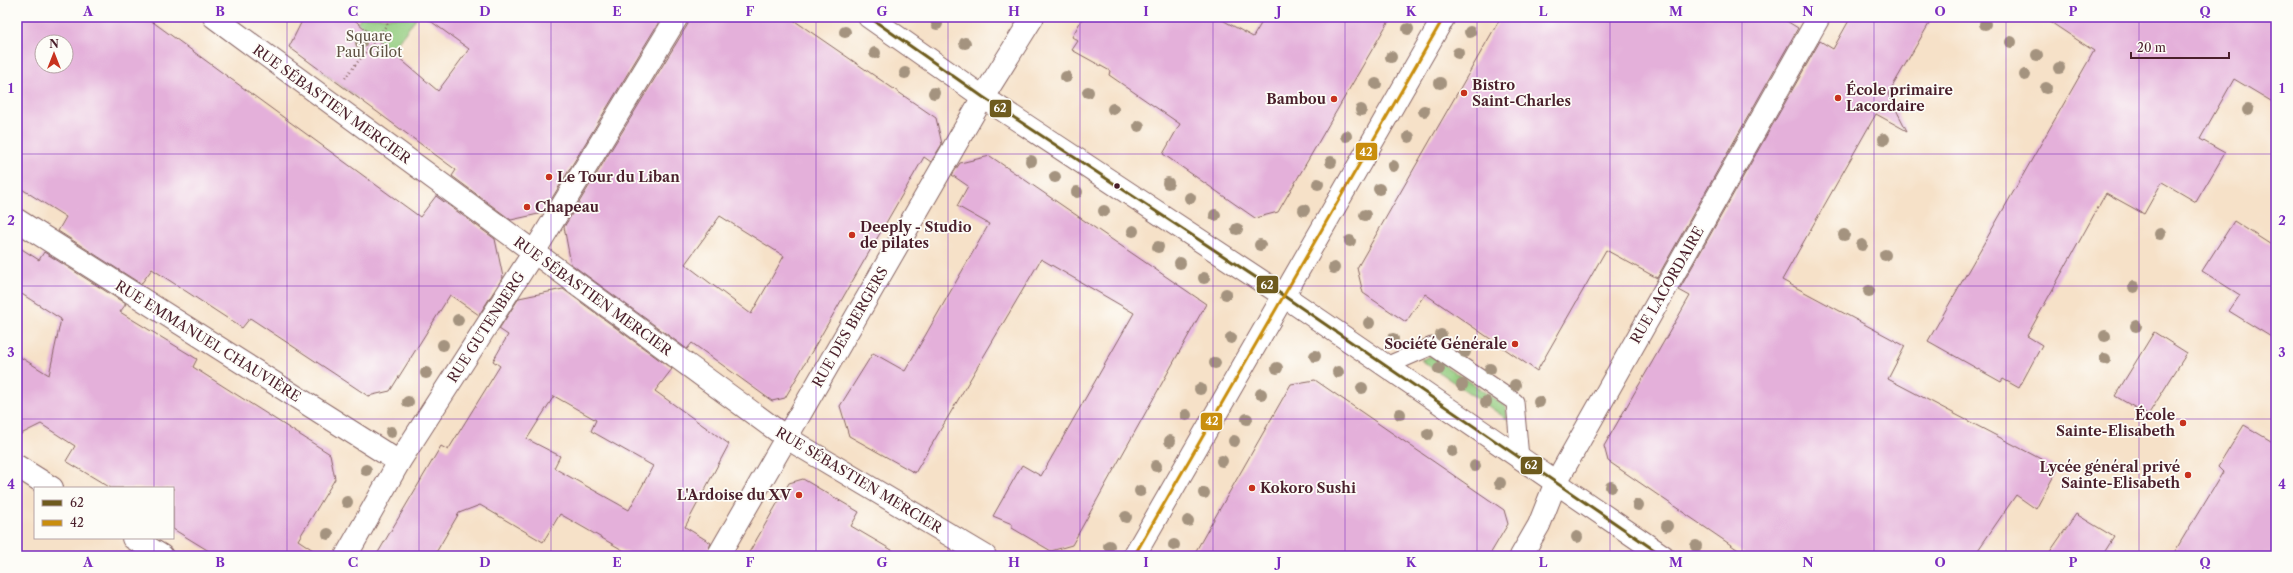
<svg xmlns="http://www.w3.org/2000/svg" width="2293" height="573" font-family="'Libre Caslon Text',serif">
<style>
.green{fill:#93cc7f;stroke:#6e7655}
.building{fill:#e4b0da;fill-rule:evenodd}
.lines{fill:none;stroke-linecap:round;stroke-linejoin:round}
.lane-casing{stroke:#866362;stroke-width:19}
.street-casing{stroke:#866362;stroke-width:24}
.secondary-casing{stroke:#866362;stroke-width:24}
.path{stroke:#866362;stroke-width:2.5;stroke-dasharray:1 3;stroke-linecap:butt}
.lane{stroke:#fff;stroke-width:17}
.street{stroke:#fff;stroke-width:22}
.secondary{stroke:#fff;stroke-width:22}
.bus-1-casing{stroke:#fdfcf7;stroke-width:6}
.bus-2-casing{stroke:#fdfcf7;stroke-width:6}
.bus-1{stroke:#6e5b1e;stroke-width:3}
.bus-2{stroke:#c98e0d;stroke-width:3}
.tree{fill:#a4937f}
.grid{fill:none;stroke:#7b2cbf;stroke-width:1;stroke-opacity:0.55}
.poi-dot{fill:#c8321e;stroke:#fdfcf7;stroke-width:1.5}
.bus-dot{fill:#4a1f2b;stroke:#fdfcf7;stroke-width:1.5}
.labels{text-anchor:middle;stroke-width:3.5;stroke-linejoin:round;paint-order:stroke}
.park-label{font-size:14px;fill:#605344;stroke:#fdfcf7}
.poi-label{font-size:14px;font-weight:bold;fill:#4a1f2b;stroke:#fdfcf7;text-anchor:start}
.street-label{font-size:14px;fill:#4a1f2b;stroke:#fdfcf7}
.line-badge{stroke:#fdfcf7;stroke-width:1.5}
.badge-label{font-size:11px;text-anchor:middle;font-weight:bold;fill:#fff}
.neatline{fill:none;stroke:#7b2cbf;stroke-width:1.5}
.grid-label{font-size:13px;text-anchor:middle;font-weight:bold;fill:#7b2cbf}
</style>
<rect width="100%" height="100%" fill="#fdfcf7"/>
<filter id="ink" filterUnits="userSpaceOnUse"><feTurbulence type="fractalNoise" baseFrequency=".025" numOctaves="2"/><feDisplacementMap in="SourceGraphic" scale="8" xChannelSelector="R" yChannelSelector="G"/><feConvolveMatrix kernelMatrix="1 2 1 2 8 2 1 2 1" color-interpolation-filters="sRGB"/></filter>
<filter id="wash" filterUnits="userSpaceOnUse"><feTurbulence type="fractalNoise" baseFrequency=".012" numOctaves="4" result="noise"/><feDisplacementMap in="SourceGraphic" scale="16" xChannelSelector="R" yChannelSelector="G"/><feGaussianBlur stdDeviation="0.9" result="paint"/><feColorMatrix in="noise" values="0 0 0 0 0 0 0 0 0 0 0 0 0 0 0 0 0 1.4 0 .05"/><feComposite in="paint" operator="in"/></filter>
<g filter="url(#wash)">
<rect width="100%" height="100%" fill="#f6e1c8"/>
<g class="green">
<path d="M361,17H417L357,97L322,72Z"/>
<path d="M1431,356L1506,407L1507,419L1421,360Z"/>
</g>
<g id="blocks">
<g class="building">
<path d="M17,17H146L420,217L436,196L495,239L503,277L479,315L450,295L390,391L368,396L250,318L242,328L152,269L141,284L58,231L66,217L17,186ZM42,42H66V66H42Z"/>
<path d="M304,17H351L438,91L469,49L425,17H662L543,213L511,220L452,176L456,170L289,47Z"/>
<path d="M689,17H789L936,118L942,144L931,162L924,157L785,398L772,401L692,343L687,349L571,264L564,227L688,24ZM720,216L784,256L751,314L685,264Z"/>
<path d="M1083,17H1217L1253,37L1265,17H1391L1278,212L1255,218L1163,154L1180,124L1109,75L1110,71L1072,50L1078,41L1072,37Z"/>
<path d="M1501,17H1780L1798,28L1657,278L1606,250L1537,371L1425,294L1406,322L1363,293L1357,268Z"/>
<path d="M1851,17H1933L1888,94L1907,131L1876,114L1782,280L1905,346L1888,379L2058,468L2036,509L2016,495L1974,556H1747L1608,461L1604,446L1690,296L1679,290L1820,41L1833,49Z"/>
<path d="M2043,17H2276V104L2234,79L2200,139L2225,153L2196,202L2162,182L2144,214L2106,193L2027,336L2042,345L2019,388L2003,379L2001,382L1928,341L2094,51Z"/>
<path d="M990,156L1206,304L1072,545L1051,551L1012,528V524L993,516L1022,465L1041,476L1134,313L1041,259L915,473L849,436L840,406L873,353L905,371L989,224L957,206L968,186L952,175L960,163Z"/>
<path d="M2234,221L2276,248V340L2229,311L2240,295L2202,271Z"/>
<path d="M17,246L39,260L44,252L126,304L120,312L197,359L193,367L330,454L335,479L298,540L322,556H217L173,529V488H111L66,461L75,446L41,424L17,436V355L49,375L61,319L17,291Z"/>
<path d="M563,289L672,369L655,391L729,444L685,527L711,543L706,556H633L560,514L543,542L480,505L459,513L434,556H376L441,446L448,450L500,366L493,361L508,335L499,329L519,298ZM554,396L596,420L591,431L653,466L629,510L554,468L560,456L527,439Z"/>
<path d="M2154,332L2187,353L2148,415L2115,396Z"/>
<path d="M1315,380L1504,510L1508,524L1489,556H1193L1291,384Z"/>
<path d="M2244,425L2276,444V556H2172L2223,472L2218,467Z"/>
<path d="M803,479L859,512L851,526L902,556H747L789,483Z"/>
<path d="M2076,514L2114,537L2102,556H2047Z"/>
</g>
</g>
</g>
<g filter="url(#ink)">
<use href="#blocks" fill-opacity="0" stroke="#866362" stroke-width="1"/>
<g class="lines">
<g class="lane-casing">
<path id="lane" d="M1386,366L1432,346L1515,402L1520,458"/>
</g>
<g class="street-casing">
<g id="street">
<path d="M214,17L787,438L985,556"/>
<path d="M17,220L399,462"/>
<path d="M17,466L52,488"/>
<path d="M133,538L162,556"/>
<path d="M346,556L399,462L534,252L677,17"/>
<path d="M718,556L983,97L1033,17"/>
<path d="M1134,556L1444,17"/>
<path d="M1521,556L1539,525L1556,482L1819,17"/>
</g>
</g>
<g class="secondary-casing">
<path id="secondary" d="M869,17L983,97L1284,296L1663,556"/>
</g>
<path class="path" d="M345,78L393,17"/>
<use href="#lane" class="lane"/>
<use href="#street" class="street"/>
<use href="#secondary" class="secondary"/>
<g class="bus-1-casing">
<path id="bus-1" d="M869,17L983,97L1284,296L1663,556"/>
</g>
<g class="bus-2-casing">
<path id="bus-2" d="M1134,556L1444,17"/>
</g>
<use href="#bus-1" class="bus-1"/>
<use href="#bus-2" class="bus-2"/>
</g>
<g class="tree">
<circle cx="937" cy="24" r="6"/>
<circle cx="1985" cy="24" r="6"/>
<circle cx="1408" cy="29" r="6"/>
<circle cx="845" cy="32" r="6"/>
<circle cx="1470" cy="32" r="6"/>
<circle cx="2011" cy="42" r="6"/>
<circle cx="361" cy="43" r="6"/>
<circle cx="965" cy="43" r="6"/>
<circle cx="875" cy="53" r="6"/>
<circle cx="1458" cy="53" r="6"/>
<circle cx="2037" cy="55" r="6"/>
<circle cx="1391" cy="57" r="6"/>
<circle cx="2059" cy="68" r="6"/>
<circle cx="905" cy="73" r="6"/>
<circle cx="2025" cy="75" r="6"/>
<circle cx="1066" cy="77" r="6"/>
<circle cx="1440" cy="83" r="6"/>
<circle cx="1376" cy="84" r="6"/>
<circle cx="2046" cy="88" r="6"/>
<circle cx="1088" cy="92" r="6"/>
<circle cx="934" cy="93" r="6"/>
<circle cx="1113" cy="109" r="6"/>
<circle cx="1361" cy="110" r="6"/>
<circle cx="2248" cy="110" r="6"/>
<circle cx="1424" cy="111" r="6"/>
<circle cx="1139" cy="126" r="6"/>
<circle cx="1346" cy="136" r="6"/>
<circle cx="1409" cy="137" r="6"/>
<circle cx="1884" cy="139" r="6"/>
<circle cx="1031" cy="161" r="6"/>
<circle cx="1331" cy="162" r="6"/>
<circle cx="1393" cy="166" r="6"/>
<circle cx="1055" cy="177" r="6"/>
<circle cx="1168" cy="183" r="6"/>
<circle cx="1318" cy="184" r="6"/>
<circle cx="1379" cy="189" r="6"/>
<circle cx="1077" cy="192" r="6"/>
<circle cx="1190" cy="198" r="6"/>
<circle cx="1304" cy="210" r="6"/>
<circle cx="1104" cy="211" r="6"/>
<circle cx="1215" cy="215" r="6"/>
<circle cx="1365" cy="215" r="6"/>
<circle cx="1237" cy="229" r="6"/>
<circle cx="1133" cy="231" r="6"/>
<circle cx="2160" cy="234" r="6"/>
<circle cx="1844" cy="235" r="6"/>
<circle cx="1350" cy="241" r="6"/>
<circle cx="1260" cy="245" r="6"/>
<circle cx="1862" cy="245" r="6"/>
<circle cx="1158" cy="247" r="6"/>
<circle cx="1885" cy="255" r="6"/>
<circle cx="1180" cy="263" r="6"/>
<circle cx="1334" cy="268" r="6"/>
<circle cx="1204" cy="278" r="6"/>
<circle cx="2134" cy="287" r="6"/>
<circle cx="1869" cy="291" r="6"/>
<circle cx="1226" cy="294" r="6"/>
<circle cx="458" cy="320" r="6"/>
<circle cx="1369" cy="323" r="6"/>
<circle cx="2136" cy="326" r="6"/>
<circle cx="1441" cy="335" r="6"/>
<circle cx="2105" cy="336" r="6"/>
<circle cx="1231" cy="338" r="6"/>
<circle cx="1393" cy="339" r="6"/>
<circle cx="443" cy="345" r="6"/>
<circle cx="1465" cy="352" r="6"/>
<circle cx="1315" cy="356" r="6"/>
<circle cx="2105" cy="359" r="6"/>
<circle cx="1215" cy="363" r="6"/>
<circle cx="1277" cy="368" r="6"/>
<circle cx="1439" cy="369" r="6"/>
<circle cx="1490" cy="369" r="6"/>
<circle cx="1338" cy="372" r="6"/>
<circle cx="426" cy="373" r="6"/>
<circle cx="1462" cy="385" r="6"/>
<circle cx="1515" cy="385" r="6"/>
<circle cx="1362" cy="388" r="6"/>
<circle cx="1200" cy="389" r="6"/>
<circle cx="1261" cy="394" r="6"/>
<circle cx="408" cy="402" r="6"/>
<circle cx="1486" cy="402" r="6"/>
<circle cx="1539" cy="402" r="6"/>
<circle cx="1400" cy="414" r="6"/>
<circle cx="1186" cy="415" r="6"/>
<circle cx="1247" cy="419" r="6"/>
<circle cx="391" cy="432" r="6"/>
<circle cx="1428" cy="434" r="6"/>
<circle cx="1170" cy="441" r="6"/>
<circle cx="1234" cy="441" r="6"/>
<circle cx="1452" cy="451" r="6"/>
<circle cx="1222" cy="461" r="6"/>
<circle cx="1156" cy="466" r="6"/>
<circle cx="1475" cy="466" r="6"/>
<circle cx="366" cy="470" r="6"/>
<circle cx="1500" cy="483" r="6"/>
<circle cx="1611" cy="487" r="6"/>
<circle cx="1140" cy="491" r="6"/>
<circle cx="1204" cy="493" r="6"/>
<circle cx="347" cy="502" r="6"/>
<circle cx="1638" cy="505" r="6"/>
<circle cx="1126" cy="517" r="6"/>
<circle cx="1188" cy="521" r="6"/>
<circle cx="1667" cy="526" r="6"/>
<circle cx="328" cy="534" r="6"/>
<circle cx="1577" cy="537" r="6"/>
<circle cx="1174" cy="545" r="6"/>
<circle cx="1109" cy="546" r="6"/>
<circle cx="1696" cy="546" r="6"/>
</g>
</g>
<path class="grid" d="M154,17V488M287,17V556M419,17V556M551,17V556M683,17V556M816,17V556M948,17V556M1080,17V556M1213,17V556M1345,17V556M1477,17V556M1610,17V556M1742,17V556M1874,17V556M2006,17V556M2139,17V556M17,154H2276M17,286H2276M17,419H2276M154,538V556"/>
<g class="poi-dot">
<circle cx="1464" cy="93" r="4"/>
<circle cx="1838" cy="98" r="4"/>
<circle cx="1334" cy="99" r="4"/>
<circle cx="549" cy="177" r="4"/>
<circle cx="527" cy="207" r="4"/>
<circle cx="852" cy="235" r="4"/>
<circle cx="1515" cy="344" r="4"/>
<circle cx="2183" cy="423" r="4"/>
<circle cx="2188" cy="475" r="4"/>
<circle cx="1252" cy="488" r="4"/>
<circle cx="799" cy="495" r="4"/>
</g>
<circle class="bus-dot" cx="1117" cy="186" r="3.5"/>
<g class="labels">
<g class="park-label">
<text x="369" y="41">Square<tspan x="369" dy="16">Paul Gilot</tspan></text>
</g>
<g class="poi-label">
<text x="1472" y="90">Bistro<tspan x="1472" dy="16">Saint-Charles</tspan></text>
<text x="1846" y="95">École primaire<tspan x="1846" dy="16">Lacordaire</tspan></text>
<text x="1326" y="104" text-anchor="end">Bambou</text>
<text x="557" y="182">Le Tour du Liban</text>
<text x="535" y="212">Chapeau</text>
<text x="860" y="232">Deeply - Studio<tspan x="860" dy="16">de pilates</tspan></text>
<text x="1507" y="349" text-anchor="end">Société Générale</text>
<text x="2175" y="420" text-anchor="end">École<tspan x="2175" dy="16">Sainte-Elisabeth</tspan></text>
<text x="2180" y="472" text-anchor="end">Lycée général privé<tspan x="2180" dy="16">Sainte-Elisabeth</tspan></text>
<text x="1260" y="493">Kokoro Sushi</text>
<text x="791" y="500" text-anchor="end">L'Ardoise du XV</text>
</g>
<g class="street-label">
<text transform="translate(332 104) rotate(36)" y="5">RUE SÉBASTIEN MERCIER</text>
<text transform="translate(1667 285) rotate(-60)" y="5">RUE LACORDAIRE</text>
<text transform="translate(593 296) rotate(36)" y="5">RUE SÉBASTIEN MERCIER</text>
<text transform="translate(486 327) rotate(-57)" y="5">RUE GUTENBERG</text>
<text transform="translate(850 327) rotate(-60)" y="5">RUE DES BERGERS</text>
<text transform="translate(208 341) rotate(32)" y="5">RUE EMMANUEL CHAUVIÈRE</text>
<text transform="translate(859 480) rotate(31)" y="5">RUE SÉBASTIEN MERCIER</text>
</g>
</g>
<g class="line-badge">
<rect x="989" y="99" width="23" height="19" rx="4" fill="#6e5b1e"/>
<rect x="1355" y="142" width="23" height="19" rx="4" fill="#c98e0d"/>
<rect x="1256" y="275" width="23" height="19" rx="4" fill="#6e5b1e"/>
<rect x="1200" y="412" width="23" height="19" rx="4" fill="#c98e0d"/>
<rect x="1520" y="456" width="23" height="19" rx="4" fill="#6e5b1e"/>
</g>
<g class="badge-label">
<text x="1000" y="112">62</text>
<text x="1366" y="156">42</text>
<text x="1267" y="289">62</text>
<text x="1212" y="425">42</text>
<text x="1531" y="469">62</text>
</g>
<rect width="2293" height="573" fill="none" stroke="#fdfcf7" stroke-width="44"/>
<rect x="34" y="487" width="140" height="52" fill="#fdfcf7" stroke="#b5a4a5"/>
<rect x="42" y="500" width="20" height="6" fill="#6e5b1e" stroke="#b5a4a5"/>
<text x="70" y="507" font-size="12" fill="#4a1f2b">62</text>
<rect x="42" y="520" width="20" height="6" fill="#c98e0d" stroke="#b5a4a5"/>
<text x="70" y="527" font-size="12" fill="#4a1f2b">42</text>
<g transform="translate(54 54)"><circle r="19" fill="#fdfcf7" stroke="#b5a4a5"/>
<path d="M0-3L7 15L0 10L-7 15Z" fill="#c8321e"/>
<text y="-6" font-size="11" font-weight="bold" text-anchor="middle" fill="#4a1f2b">N</text>
</g>
<path d="M2131 52v6h98v-6" fill="none" stroke="#4a1f2b" stroke-width="2"/>
<text x="2137" y="52" font-size="12" fill="#4a1f2b" stroke="#fdfcf7" stroke-width="3" paint-order="stroke">20 m</text>
<rect x="22" y="22" width="2249" height="529" class="neatline"/>
<g class="grid-label">
<text x="88" y="16">A</text>
<text x="220" y="16">B</text>
<text x="353" y="16">C</text>
<text x="485" y="16">D</text>
<text x="617" y="16">E</text>
<text x="750" y="16">F</text>
<text x="882" y="16">G</text>
<text x="1014" y="16">H</text>
<text x="1146" y="16">I</text>
<text x="1279" y="16">J</text>
<text x="1411" y="16">K</text>
<text x="1543" y="16">L</text>
<text x="1676" y="16">M</text>
<text x="1808" y="16">N</text>
<text x="1940" y="16">O</text>
<text x="2073" y="16">P</text>
<text x="2205" y="16">Q</text>
<text x="11" y="93">1</text>
<text x="2282" y="93">1</text>
<text x="11" y="225">2</text>
<text x="2282" y="225">2</text>
<text x="11" y="357">3</text>
<text x="2282" y="357">3</text>
<text x="11" y="489">4</text>
<text x="2282" y="489">4</text>
<text x="88" y="567">A</text>
<text x="220" y="567">B</text>
<text x="353" y="567">C</text>
<text x="485" y="567">D</text>
<text x="617" y="567">E</text>
<text x="750" y="567">F</text>
<text x="882" y="567">G</text>
<text x="1014" y="567">H</text>
<text x="1146" y="567">I</text>
<text x="1279" y="567">J</text>
<text x="1411" y="567">K</text>
<text x="1543" y="567">L</text>
<text x="1676" y="567">M</text>
<text x="1808" y="567">N</text>
<text x="1940" y="567">O</text>
<text x="2073" y="567">P</text>
<text x="2205" y="567">Q</text>
</g>
</svg>
